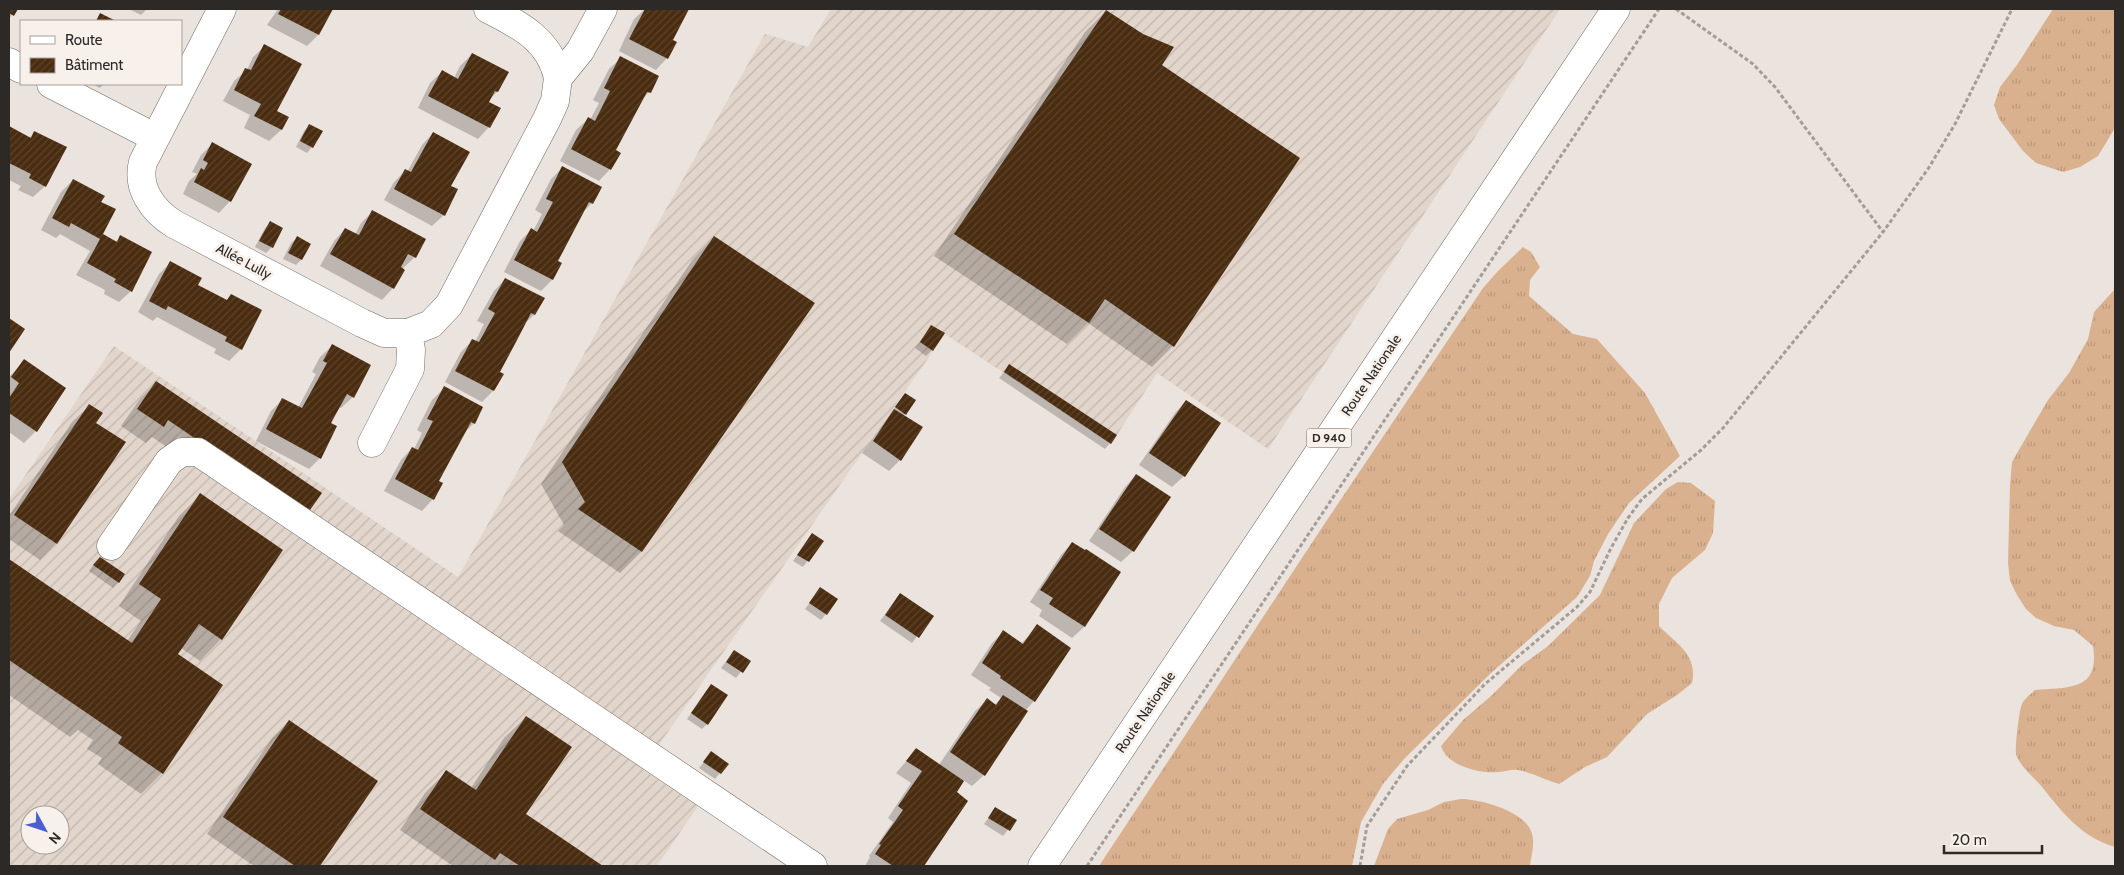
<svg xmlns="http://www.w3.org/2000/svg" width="2124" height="875" font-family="Cabin,sans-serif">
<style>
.industrial{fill:url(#industrial-furrows);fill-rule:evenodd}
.grass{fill:url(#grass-tufts)}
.shadow{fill:#0003}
.building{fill:url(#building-hatch)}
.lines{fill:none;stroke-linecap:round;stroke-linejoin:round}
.street-casing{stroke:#736c67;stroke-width:29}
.primary-casing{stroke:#736c67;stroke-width:29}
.path{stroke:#a39d98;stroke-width:3;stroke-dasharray:4 2.5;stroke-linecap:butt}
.street{stroke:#fff;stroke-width:28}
.primary{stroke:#fff;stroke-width:28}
.labels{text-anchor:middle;stroke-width:5;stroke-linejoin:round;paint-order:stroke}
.shield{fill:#f8f0ea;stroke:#696562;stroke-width:1}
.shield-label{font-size:12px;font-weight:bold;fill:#2c2927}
.street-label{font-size:14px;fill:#2c2927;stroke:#f8f0ea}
</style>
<defs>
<pattern id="industrial-furrows" width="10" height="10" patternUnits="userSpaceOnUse" patternTransform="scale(1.25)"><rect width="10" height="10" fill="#e2d5cb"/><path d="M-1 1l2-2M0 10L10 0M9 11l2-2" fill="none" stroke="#c2b7ae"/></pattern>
<pattern id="grass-tufts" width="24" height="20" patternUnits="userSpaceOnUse" patternTransform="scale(1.25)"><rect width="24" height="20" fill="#dab18f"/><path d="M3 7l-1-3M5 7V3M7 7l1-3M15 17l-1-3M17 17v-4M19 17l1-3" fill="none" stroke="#bb987b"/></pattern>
<pattern id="building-hatch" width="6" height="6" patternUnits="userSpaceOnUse" patternTransform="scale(1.25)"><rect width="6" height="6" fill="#4a2d11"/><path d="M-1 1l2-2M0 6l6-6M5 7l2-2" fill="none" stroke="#5c432b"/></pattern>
</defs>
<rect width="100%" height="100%" fill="#ebe3dd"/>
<path class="industrial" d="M831,9H1560L1268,449L1157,373L1111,444L945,334L642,769L698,806L657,866H9V499L114,346L458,577L765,34L808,47ZM30,815H60V845H30Z"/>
<g class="grass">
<path d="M2053,9H2115V128L2098,156L2080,167L2063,172L2036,163L2023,151L1999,119L1994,105L2000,87L2017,65Z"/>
<path d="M1523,247L1531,252L1540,267L1530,280L1529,296L1573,334L1597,339L1645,393L1680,456L1629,503L1608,534L1594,561L1590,576L1577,597L1491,673L1404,759L1383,784L1361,822L1352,866H1099L1325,523L1483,288L1498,271Z"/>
<path d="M2115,289V847C2081,837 2063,813 2042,787C2034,777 2020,767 2016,754C2015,746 2019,710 2022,704C2024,699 2031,694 2035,690C2069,687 2100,691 2093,646L2074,630L2054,626L2036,618L2026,609L2017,595L2010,581L2008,563L2010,485L2012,462L2031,429L2048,400L2069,373L2088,339L2094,312Z"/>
<path d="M1678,482L1691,483L1715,501L1713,533L1705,550L1672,578L1659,604V626C1677,644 1698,655 1692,683L1677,695L1647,714L1607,757L1585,767L1559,784C1551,782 1524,770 1518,770C1512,769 1505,772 1499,772C1480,774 1447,766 1441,746L1463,720L1491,696L1522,665L1548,646L1600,595L1634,523L1666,489Z"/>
<path d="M1461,799C1481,799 1527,812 1532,834C1535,844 1531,857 1530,866H1374L1388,829L1397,819L1428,810L1444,802Z"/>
</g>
<g class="shadow">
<path d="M9,9H16L9,19Z"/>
<path d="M129,9H147L141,15Z"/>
<path d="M278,9H332L318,35L307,46L267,25Z"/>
<path d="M645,9H688L672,40L667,58L656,70L619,51L634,19Z"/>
<path d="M1106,11L1161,65L1298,158L1173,346L1152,367L1088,323L1067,344L934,256L1085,32Z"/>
<path d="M265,46L276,112L287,118L281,130L269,141L244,128L250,115L223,101L234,81L247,70L253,57Z"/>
<path d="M472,54L507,73L497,92L487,102L489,127L478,139L418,108L430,83L442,72L454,78L460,66Z"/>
<path d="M621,58L649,92L640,102L614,151L610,169L599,181L560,161L576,130L588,119L590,120L599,103L593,100L609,69Z"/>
<path d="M92,84H104L100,88Z"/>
<path d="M310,125L312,147L307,153L296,147L304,131Z"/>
<path d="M9,127L29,138L35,132L45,186L33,197L18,190L21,186L9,180Z"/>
<path d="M433,133L449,186L444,215L432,226L384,200L394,182L405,171L407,172L422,145Z"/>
<path d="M212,144L230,201L219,213L183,194L189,181L197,174L192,172L201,155Z"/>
<path d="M563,167L592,203L581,214L556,262L552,280L541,291L504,272L520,241L531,230L533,231L542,214L535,210L551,179Z"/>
<path d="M73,180L99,202L102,235L115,242L121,237L131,291L119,302L104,294L105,290L76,275L90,251L60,234L56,238L41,230L61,192Z"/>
<path d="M373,211L415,257L402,269L393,288L382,300L320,266L334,241L345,229L355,235L361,223Z"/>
<path d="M271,223L272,247L266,253L255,247L265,228Z"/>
<path d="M714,237L813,303L641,552L620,573L558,531L564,525L541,484L693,259Z"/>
<path d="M297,238L301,260L296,265L283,259L291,243Z"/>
<path d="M170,263L197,286L226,301L231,295L241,349L229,361L214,353L216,349L157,317L153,321L138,312L159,274Z"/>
<path d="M505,279L543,299L534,315L523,325L498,372L493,391L482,402L445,382L461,352L473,340L475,342L484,324L477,321L494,291Z"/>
<path d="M931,327L932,350L926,356L915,348Z"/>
<path d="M332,346L353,397L341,408L339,407L329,423L320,458L309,469L256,441L271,411L283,399L298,408L316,374L312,372L320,357Z"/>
<path d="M24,361L36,431L24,443L9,432V377Z"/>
<path d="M1009,366L1110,443L1105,449L999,378Z"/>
<path d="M157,382L309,509L292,526L201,470L152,437L146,443L121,426L140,399Z"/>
<path d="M444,388L482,408L474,423L463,434L438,481L433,499L422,511L384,491L401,460L412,448L414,449L422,433L417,430L432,400Z"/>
<path d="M900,400L905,414L903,416L900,460L889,471L862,453Z"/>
<path d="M1186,401L1184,476L1172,487L1139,465L1175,413Z"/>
<path d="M89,406L95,423L56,543L40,560L9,539V516L72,422Z"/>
<path d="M1136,475L1133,551L1121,562L1089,541L1125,487Z"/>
<path d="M200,495L221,639L200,661L181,648L177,655L162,773L141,794L98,764L102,758L87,749L93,740L78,730L70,737L9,695V561L127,641L141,621L119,606L179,516Z"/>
<path d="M812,535L822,541L803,567L793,561Z"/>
<path d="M1072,543L1120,573L1084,627L1072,638L1039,616L1042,610L1030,602L1061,555Z"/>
<path d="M94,564L118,582L113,588L89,571Z"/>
<path d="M820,589L826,614L821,620L805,609Z"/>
<path d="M900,595L932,617L912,643L880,621Z"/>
<path d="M1037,626L1034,701L1025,711L984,775L972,786L963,780L955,793L967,801L922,866H865L870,857L869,856L893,822L888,818L911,783L896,773L916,750L939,765L975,711L987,700L995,705L1001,698L989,690L991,688L971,675L992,643L1003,632L1021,644Z"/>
<path d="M734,651L749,661L736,678L721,668Z"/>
<path d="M711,685L707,724L702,729L687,719Z"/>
<path d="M526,717L524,815L601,866H453L400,830L425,793L446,772L471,788L504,738Z"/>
<path d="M289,721L376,781L319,866H254L207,834L272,738Z"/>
<path d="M711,753L720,773L715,779L699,768Z"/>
<path d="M996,808L1015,821L1003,836L984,824Z"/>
</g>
<g class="building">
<path d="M9,9H18L14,16L9,13Z"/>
<path d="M281,9H333L319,35L278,14Z"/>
<path d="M645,9H689L673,40L677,42L668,59L629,39Z"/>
<path d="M1106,10L1143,34L1174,47L1162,65L1300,158L1174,347L1105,299L1089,323L954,234Z"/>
<path d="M100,13L116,21H96Z"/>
<path d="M264,44L302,64L277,111L289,117L282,130L254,116L261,104L234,90L245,68L251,70Z"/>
<path d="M472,53L509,72L498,92L495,91L489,102L501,108L490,128L428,96L442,70L458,79Z"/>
<path d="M620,56L659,76L651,93L647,92L616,150L621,153L611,170L571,149L588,117L595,121L610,91L604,88Z"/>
<path d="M309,124L323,131L313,148L300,141Z"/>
<path d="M9,126L31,138L34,131L67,147L46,187L29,178L31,174L9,163Z"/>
<path d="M433,132L470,152L451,186L458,189L445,216L394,189L405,169L411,172Z"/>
<path d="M212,142L252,164L231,202L194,182L201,168L204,170L208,163L203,160Z"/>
<path d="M562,166L602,187L593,204L589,202L558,261L562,263L553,280L514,260L531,228L537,232L553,202L546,199Z"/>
<path d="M73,179L105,196L101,202L116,209L103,234L117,242L120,235L152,252L132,292L114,282L116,279L87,263L100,239L71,223L69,227L52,218Z"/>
<path d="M372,210L426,239L416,258L408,254L401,267L405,270L394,289L330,254L345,228L359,235Z"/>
<path d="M270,221L283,228L273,248L259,241Z"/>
<path d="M297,236L311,244L302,260L288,253Z"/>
<path d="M714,236L815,303L642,552L578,509L585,502L562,462Z"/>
<path d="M170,261L202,278L198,285L227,300L231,294L262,310L242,350L225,341L227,337L168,306L166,310L149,301Z"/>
<path d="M505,278L545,298L535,315L531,313L516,342L500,372L504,374L494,391L455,371L472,339L479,342L495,313L488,309Z"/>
<path d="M9,318L25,329L9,353Z"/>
<path d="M931,325L945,333L933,351L920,342Z"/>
<path d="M332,344L371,365L354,398L347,394L331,423L337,426L321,459L266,429L282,398L302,408L327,363L323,361Z"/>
<path d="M24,359L66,388L37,432L9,413V398L19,383L11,377Z"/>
<path d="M1009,364L1117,435L1111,444L1004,372Z"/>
<path d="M156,381L322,493L310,510L221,450L218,454L168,420L164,427L137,409Z"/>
<path d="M444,386L483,407L475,424L471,422L439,481L443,483L434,500L395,479L412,447L418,450L433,421L427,419Z"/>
<path d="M905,393L916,400L906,415L895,407Z"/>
<path d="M1186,400L1221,423L1185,477L1149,453Z"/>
<path d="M89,404L103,413L96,423L126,442L57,544L14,515Z"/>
<path d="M894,409L923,427L901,461L873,441Z"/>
<path d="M1136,474L1171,497L1134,552L1099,529Z"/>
<path d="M200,493L283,550L222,640L199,624L178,654L223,685L163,774L118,743L122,737L9,660V559L132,643L161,599L139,584Z"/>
<path d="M812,533L824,541L809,562L797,555Z"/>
<path d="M1072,542L1085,550L1086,549L1121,572L1085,627L1049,604L1053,598L1040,590Z"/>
<path d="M100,557L125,574L119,583L93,565Z"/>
<path d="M820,587L838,599L827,615L809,603Z"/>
<path d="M900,593L934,616L919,638L885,615Z"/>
<path d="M1037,624L1071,648L1035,702L1000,678L1001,676L982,663L1003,630L1023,644Z"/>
<path d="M734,650L751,661L743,673L726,662Z"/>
<path d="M711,684L728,695L708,725L691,713Z"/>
<path d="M1003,695L1028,711L985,776L950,752L987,698L996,705Z"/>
<path d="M526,716L572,747L526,814L603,866H520L500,853L495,860L420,809L446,770L476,790Z"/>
<path d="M289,720L378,781L320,866H295L223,817Z"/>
<path d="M916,748L964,781L957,792L968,801L924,866H893L875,854L881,845L879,844L903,810L898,806L922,771L906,761Z"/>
<path d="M711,751L729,764L721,774L703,762Z"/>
<path d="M995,807L1017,820L1010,831L988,818Z"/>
</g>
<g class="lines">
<g class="street-casing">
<g id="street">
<path d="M222,9L143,162C136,188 153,211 174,224L362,323L384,333H408"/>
<path d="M488,9C520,25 550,40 558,78"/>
<path d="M9,62L21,69"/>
<path d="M51,84L154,137"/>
<path d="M372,443L410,369L411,350L408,333L431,324L449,305L547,119L555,101L558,78L580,51L603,9"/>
<path d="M111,546L169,461L182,452H198L813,866"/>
</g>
</g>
<g class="primary-casing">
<path id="primary" d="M1042,866L1616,9"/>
</g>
<g class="path">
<path d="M1676,9L1753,64L1775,87L1883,232"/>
<path d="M1087,866L1659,9"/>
<path d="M1360,866L1367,826L1407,766L1485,684L1577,607L1590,592L1611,548L1628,518L1642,499L1701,450L1723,428L1883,232L1928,169L1955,124L2012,9"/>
</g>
<use href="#street" class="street"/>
<use href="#primary" class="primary"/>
</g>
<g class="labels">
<rect class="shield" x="1306.5" y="428.5" width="45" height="19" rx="4"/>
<g class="shield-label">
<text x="1329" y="442">D 940</text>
</g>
<g class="street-label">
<text transform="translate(244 261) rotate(28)" y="5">Allée Lully</text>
<text transform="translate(1371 375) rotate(-56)" y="5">Route Nationale</text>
<text transform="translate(1145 712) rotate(-56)" y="5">Route Nationale</text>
</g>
</g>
<rect width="2124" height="875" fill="none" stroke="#2c2927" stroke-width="20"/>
<rect x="20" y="20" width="162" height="65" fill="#f8f0ea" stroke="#a6a09c"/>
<rect x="30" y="36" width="25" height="8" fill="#ffffff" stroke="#a6a09c"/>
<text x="65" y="45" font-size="15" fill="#2c2927">Route</text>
<rect x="30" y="58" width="25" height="15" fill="url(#building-hatch)" stroke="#a6a09c"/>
<text x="65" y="70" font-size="15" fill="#2c2927">Bâtiment</text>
<g transform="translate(45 830) rotate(130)"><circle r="24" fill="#f8f0ea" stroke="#a6a09c"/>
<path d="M0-4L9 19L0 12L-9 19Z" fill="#4a5fd4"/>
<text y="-8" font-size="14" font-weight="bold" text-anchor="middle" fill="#2c2927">N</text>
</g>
<path d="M1944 845v8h98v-8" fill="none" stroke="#2c2927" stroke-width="2.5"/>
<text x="1952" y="845" font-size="15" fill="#2c2927" stroke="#f8f0ea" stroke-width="4" paint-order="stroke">20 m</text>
</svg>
